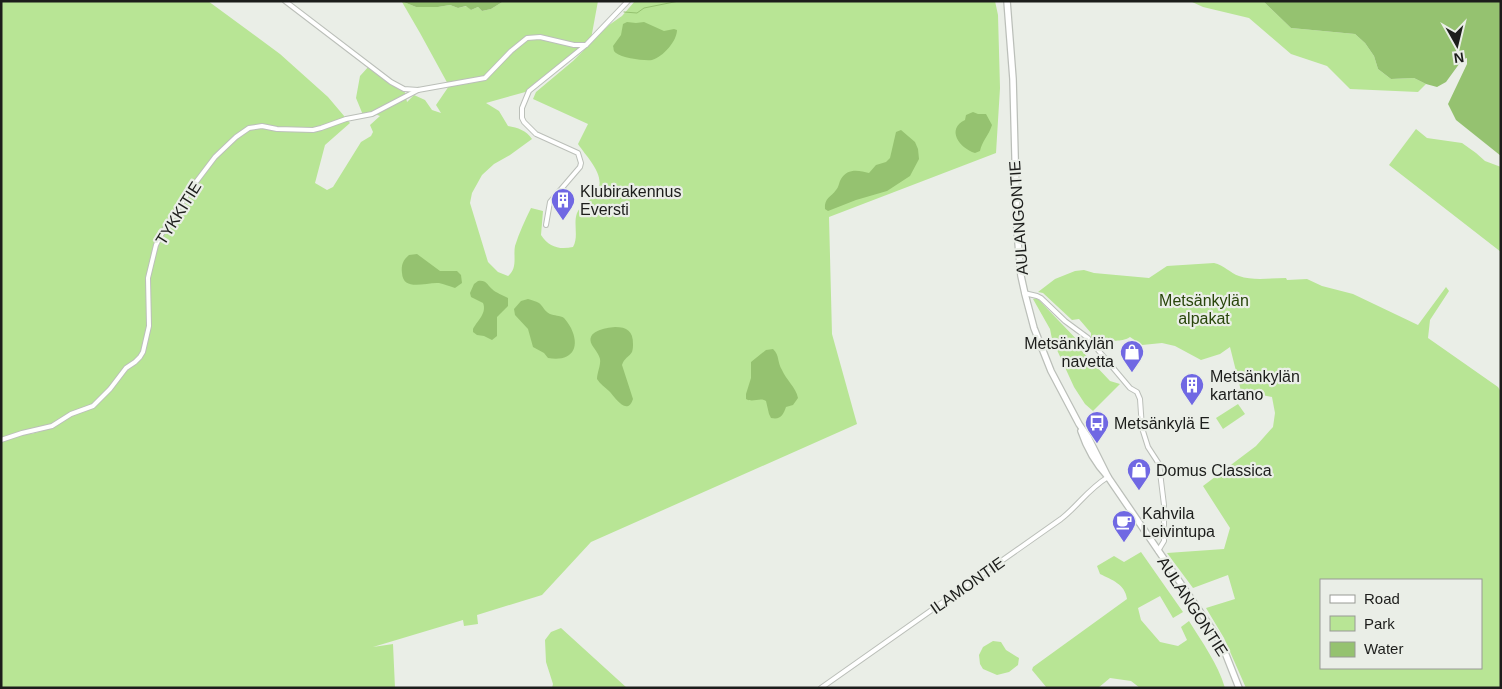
<svg xmlns="http://www.w3.org/2000/svg" width="1502" height="689" font-family="Helvetica,sans-serif">
<style>
.green{fill:#b8e595;fill-rule:evenodd}
.water{fill:#95c270}
.lines{fill:none;stroke-linecap:round;stroke-linejoin:round}
.stream{stroke:#95c270;stroke-width:1}
.street-casing{stroke:#bbbfb9;stroke-width:6}
.secondary-casing{stroke:#bbbfb9;stroke-width:8}
.street{stroke:#fff;stroke-width:4}
.secondary{stroke:#fff;stroke-width:5.5}
.labels{text-anchor:middle;stroke-width:4.5;stroke-linejoin:round;paint-order:stroke}
.poi-label{font-size:16px;fill:#1c1d1b;stroke:#eaeee7;text-anchor:start}
.street-label{font-size:16px;fill:#1c1d1b;stroke:#eaeee7}
.park-label{font-size:16px;fill:#28450a;stroke:#eaeee7}
</style>
<rect width="100%" height="100%" fill="#eaeee7"/>
<g class="green">
<path d="M1,1H208L280,54L328,97L350,123L325,145L315,183L327,190L333,187L361,142L371,136L373,132L370,125L380,116L372,113L363,115L356,98L360,76L370,65L390,82L404,89L407,102L414,95L425,100L432,110L441,113L436,105L449,86L420,33L402,2L384,1H401L416,7H438L450,5L458,8L467,6L471,10L478,7L482,11L491,9L504,1H598L591,39L529,91L486,103L499,111L508,126C518,128 526,130 532,139L510,155L494,164L482,175L472,193L470,203L488,262L498,272L508,276C518,268 513,256 515,246C519,233 525,220 531,208L543,211L541,235C549,247 559,250 573,247C579,237 573,224 577,213C581,204 588,202 594,196C610,179 588,159 578,144L588,124L533,99L536,92L573,61L609,25L622,16L635,1H995L998,15L1000,88L996,153L829,217L832,334L857,424L591,542L542,595L477,615L478,624L464,626L463,620L373,647L393,644L395,688H1ZM133,364L96,406L86,411L72,415L52,428L31,434L29,431L52,425L70,413L93,405L109,388L125,367Z"/>
<path d="M1190,1H1263L1291,28L1355,34L1365,43L1374,56L1378,69L1391,79L1414,78L1426,84L1418,92L1350,89L1327,66L1291,54L1249,18L1203,7Z"/>
<path d="M1416,129L1427,138L1462,143L1476,153L1485,161L1501,167V252L1389,165Z"/>
<path d="M1214,263C1224,265 1230,273 1239,276C1253,281 1271,278 1286,278L1287,280L1307,279L1322,286L1353,294L1418,325L1446,287L1449,291L1430,320L1428,338L1498,387L1501,392V688H1246L1224,638L1206,608L1235,599L1228,575L1193,588L1167,553L1224,549L1230,528L1203,486L1256,446L1273,427L1275,413L1272,397L1241,391L1230,347L1220,354L1201,360L1175,346L1162,343L1142,345L1130,337C1119,344 1114,336 1101,348L1091,339V333L1079,319L1072,320L1043,293L1038,292L1055,279L1075,271L1084,270L1094,273L1149,278L1167,266ZM1321,580H1481V668H1321Z"/>
<path d="M1037,298L1081,344L1078,347L1110,381L1120,384L1093,411L1085,404L1074,387L1052,339L1050,329L1033,299Z"/>
<path d="M1238,404L1245,414L1223,429L1216,418Z"/>
<path d="M1141,552L1183,612L1173,618L1160,596L1138,608L1141,620L1160,642L1178,646L1187,640L1181,627L1189,621C1202,642 1218,664 1225,688H1140L1131,681L1110,678L1098,688H1047L1032,670L1033,667L1127,599C1125,584 1112,580 1100,574L1097,566L1114,556L1124,562Z"/>
<path d="M561,628L627,688H552L553,684L546,662L545,640L551,632Z"/>
<path d="M993,641L1001,642L1006,650L1019,658L1018,665L1009,672L997,675L983,669L980,664L979,655L983,647Z"/>
</g>
<g class="water">
<path d="M401,1H504L491,9L482,11L478,7L471,10L466,6L458,8L450,5L438,7H416Z"/>
<path d="M1263,1H1501V156L1456,120L1448,104L1467,64V58L1462,60L1446,82L1437,87L1426,84L1414,78L1391,79L1378,69L1374,56L1365,43L1355,34L1291,28Z"/>
<path d="M627,22L636,23L644,22L664,31L674,29L677,30C677,41 663,57 652,60C644,61 622,58 616,53C613,51 614,49 613,46L621,35L623,24Z"/>
<path d="M973,112L978,114H986L992,125C989,135 982,141 980,151L975,153C959,148 946,129 965,120L966,115Z"/>
<path d="M901,130L915,142L918,149L919,159L910,176L887,191L856,200L828,211L825,209C824,198 831,197 836,190C839,187 839,182 841,179C847,168 859,170 869,173L876,165L886,162L890,158L896,132Z"/>
<path d="M417,254L440,271H457L461,275L462,283L455,288C449,286 444,284 439,283C426,282 403,292 402,273C401,265 403,260 409,255Z"/>
<path d="M478,281C487,280 486,284 492,289C496,293 503,295 508,298V306L497,317V336L492,340L484,336L477,335L473,332V329C478,320 487,313 483,303L471,297L470,293L474,284Z"/>
<path d="M528,299C531,300 536,301 539,303C543,306 545,312 550,314C554,316 560,315 564,318C567,321 569,325 571,328C581,349 571,362 548,358L544,353L533,347L528,329L515,315L514,309L521,301Z"/>
<path d="M615,327C627,327 633,331 633,344C633,346 633,349 632,352C629,357 624,358 622,365L633,399C627,417 615,397 609,391C605,387 600,384 597,379C597,373 601,365 600,359C599,354 595,350 592,345C585,331 605,328 615,327Z"/>
<path d="M773,349C780,356 777,362 782,370C786,380 796,387 798,398L793,405L786,407C783,415 781,420 771,418L769,414L766,401C760,397 753,403 746,399V394L751,378V362L766,350Z"/>
</g>
<g class="lines">
<path class="stream" d="M624,12L637,13L644,8L679,1"/>
<g class="street-casing">
<g id="street">
<path d="M285,1L391,82L404,89L418,90L485,78L511,51L527,38L540,37L574,45H586L628,1"/>
<path d="M546,225L550,202L580,167L581,163L578,153L536,134L524,122L522,118V108L529,91L586,45"/>
<path d="M1024,293L1037,296L1041,298L1065,321L1088,338L1130,388L1137,392L1140,399L1142,428L1148,447L1159,464L1164,505V541L1158,551"/>
<path d="M1,440L22,433L52,426L71,414L93,406L110,389L126,368L135,362L140,357L143,352L149,326L148,278L156,245L161,235L190,190L215,157L236,137L249,128L262,126L277,129L313,130L321,128L346,119L372,114L418,90"/>
<path d="M821,688L1061,519C1079,505 1087,490 1108,477"/>
</g>
</g>
<g class="secondary-casing">
<g id="secondary">
<path d="M1007,1L1013,79L1017,231L1021,276L1025,294L1034,328L1051,371L1079,424L1088,437L1108,477"/>
<path d="M1081,431C1087,449 1095,463 1108,477L1216,635L1226,655L1239,688"/>
</g>
</g>
<use href="#street" class="street"/>
<use href="#secondary" class="secondary"/>
</g>
<defs>
<g id="building-pin" transform="scale(1.25)"><path d="M0 17L-7.5 6A9.5 9.5 0 1 1 7.5 6Z" fill="#7068e3" stroke="#eaeee7"/><path d="M-4-6H4V6H1V3H-1V6H-4ZM-2.5-4.3h1.7v1.8h-1.7ZM.8-4.3h1.7v1.8H.8ZM-2.5-1h1.7V.8h-1.7ZM.8-1h1.7V.8H.8Z" fill="#fff"/></g>
<g id="shop-pin" transform="scale(1.25)"><path d="M0 17L-7.5 6A9.5 9.5 0 1 1 7.5 6Z" fill="#7068e3" stroke="#eaeee7"/><path d="M-5-2.5h2.3a2.7 3.5 0 0 1 5.4 0H5L5.5 6h-11ZM-1.5-2.5h3a1.5 2.3 0 0 0-3 0Z" fill="#fff"/></g>
<g id="bus-pin" transform="scale(1.25)"><path d="M0 17L-7.5 6A9.5 9.5 0 1 1 7.5 6Z" fill="#7068e3" stroke="#eaeee7"/><path d="M-5-6H5V4H4V6H2V4H-2V6H-4V4H-5ZM-3.5-4V0h7V-4ZM-3.5 1.2v1.5H-2V1.2ZM2 1.2v1.5H3.5V1.2Z" fill="#fff"/></g>
<g id="cafe-pin" transform="scale(1.25)"><path d="M0 17L-7.5 6A9.5 9.5 0 1 1 7.5 6Z" fill="#7068e3" stroke="#eaeee7"/><path d="M-5.5-4.5H6V0H3Q3 3.5 0 3.5H-2.5Q-5.5 3.5-5.5 0ZM3-3.2v2h1.7v-2ZM-6 4.5H4V6H-6Z" fill="#fff"/></g>
</defs>
<g fill-rule="evenodd">
<use href="#building-pin" x="563" y="200"/>
<use href="#shop-pin" x="1132" y="352"/>
<use href="#building-pin" x="1192" y="385"/>
<use href="#bus-pin" x="1097" y="423"/>
<use href="#shop-pin" x="1139" y="470"/>
<use href="#cafe-pin" x="1124" y="522"/>
</g>
<g class="labels">
<g class="poi-label">
<text x="580" y="197">Klubirakennus<tspan x="580" dy="18">Eversti</tspan></text>
<text x="1114" y="349" text-anchor="end">Metsänkylän<tspan x="1114" dy="18">navetta</tspan></text>
<text x="1210" y="382">Metsänkylän<tspan x="1210" dy="18">kartano</tspan></text>
<text x="1114" y="429">Metsänkylä E</text>
<text x="1156" y="476">Domus Classica</text>
<text x="1142" y="519">Kahvila<tspan x="1142" dy="18">Leivintupa</tspan></text>
</g>
<g class="street-label">
<text transform="translate(178 213) rotate(-58)" y="6">TYKKITIE</text>
<text transform="translate(1018 218) rotate(-94)" y="6">AULANGONTIE</text>
<text transform="translate(967 585) rotate(-35)" y="6">ILAMONTIE</text>
<text transform="translate(1193 606) rotate(57)" y="6">AULANGONTIE</text>
</g>
<g class="park-label">
<text x="1204" y="306">Metsänkylän<tspan x="1204" dy="18">alpakat</tspan></text>
</g>
</g>
<rect width="1502" height="689" fill="none" stroke="#1c1d1b" stroke-width="5"/>
<rect x="1320" y="579" width="162" height="90" fill="#eaeee7" stroke="#989a95"/>
<rect x="1330" y="595" width="25" height="8" fill="#ffffff" stroke="#989a95"/>
<text x="1364" y="604" font-size="15" fill="#1c1d1b">Road</text>
<rect x="1330" y="616" width="25" height="15" fill="#b8e595" stroke="#989a95"/>
<text x="1364" y="629" font-size="15" fill="#1c1d1b">Park</text>
<rect x="1330" y="642" width="25" height="15" fill="#95c270" stroke="#989a95"/>
<text x="1364" y="654" font-size="15" fill="#1c1d1b">Water</text>
<g transform="translate(1457 45) rotate(172)" stroke="#eaeee7" stroke-width="4" paint-order="stroke">
<path d="M0-4L9 19L0 12L-9 19Z" fill="#1c1d1b"/>
<text y="-8" font-size="14" font-weight="bold" text-anchor="middle" fill="#1c1d1b">N</text>
</g>
</svg>
